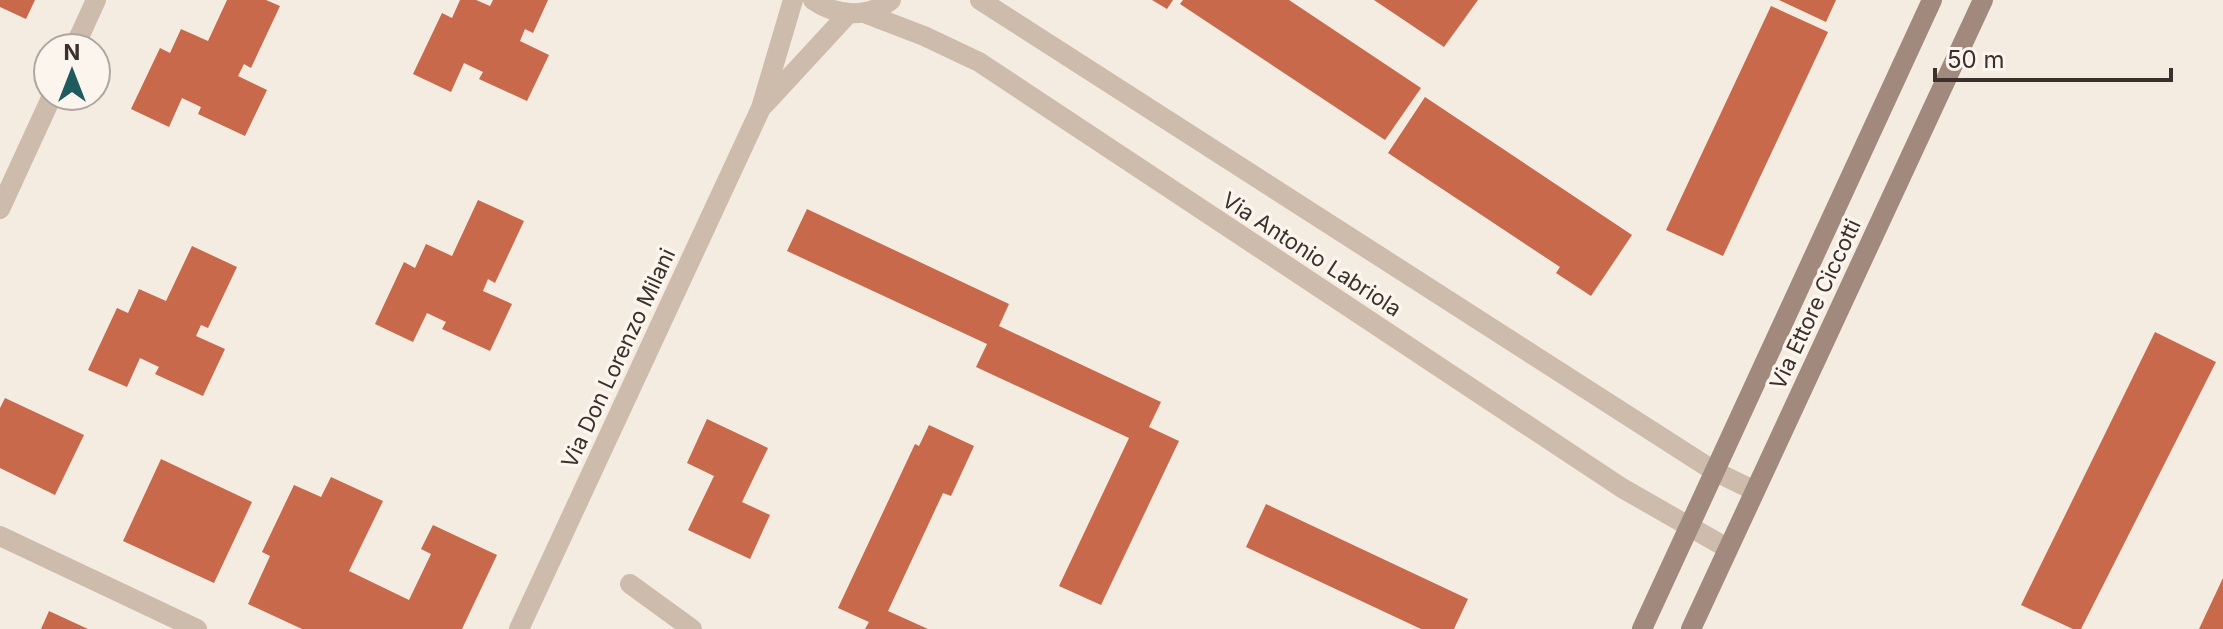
<svg xmlns="http://www.w3.org/2000/svg" width="2223" height="629" font-family="Inter,sans-serif">
<style>
.building{fill:#c8694b}
.lines{fill:none;stroke-linecap:round;stroke-linejoin:round}
.street{stroke:#cdbbac;stroke-width:20}
.secondary{stroke:#a18a7d;stroke-width:20}
.labels{text-anchor:middle;stroke-width:7;stroke-linejoin:round;paint-order:stroke}
.street-label{font-size:22px;fill:#3b302b;stroke:#fbf5ee}
</style>
<rect width="100%" height="100%" fill="#f4ebe1"/>
<g class="building">
<path d="M0,0H35L26,19L0,7Z"/>
<path d="M227,0H266L280,6L251,68L244,64L238,76L267,90L245,136L198,114L201,107L182,98L169,127L131,109L160,48L170,53L181,29L208,41Z"/>
<path d="M460,0H476L490,6L493,0H548L533,33L525,29L520,41L549,55L527,101L479,79L483,72L464,63L451,92L413,74L442,13L452,18Z"/>
<path d="M1152,0H1173L1167,9Z"/>
<path d="M1183,0H1289L1421,88L1385,140L1180,4Z"/>
<path d="M1374,0H1478L1444,47Z"/>
<path d="M1779,0H1836L1826,22Z"/>
<path d="M1771,6L1828,32L1723,256L1666,230Z"/>
<path d="M1425,97L1632,235L1591,296L1556,273L1560,267L1388,153Z"/>
<path d="M478,200L524,221L495,283L488,279L483,291L512,304L490,351L442,329L446,322L427,313L413,342L375,324L404,262L415,268L426,244L452,256Z"/>
<path d="M807,209L1009,304L999,326L1161,402L1149,427L1179,441L1101,605L1059,586L1129,438L976,367L987,344L787,251Z"/>
<path d="M192,246L237,267L208,328L201,325L196,336L225,349L203,396L155,374L159,367L140,358L127,387L88,370L117,308L128,313L139,289L166,301Z"/>
<path d="M2155,332L2216,362L2081,629H2073L2021,605Z"/>
<path d="M5,398L84,435L55,495L0,468V408Z"/>
<path d="M707,419L768,448L742,502L770,515L750,559L688,530L714,476L687,463Z"/>
<path d="M929,425L974,446L951,496L943,493L888,611L928,629H865L869,622L838,608L915,444L919,446Z"/>
<path d="M161,459L252,502L214,583L123,541Z"/>
<path d="M331,477L383,501L349,571L409,600L431,554L421,549L433,525L497,555L462,629H302L248,604L270,556L262,552L294,485L321,497Z"/>
<path d="M1266,504L1468,599L1454,629H1421L1246,547Z"/>
<path d="M2223,578V629H2199Z"/>
<path d="M49,611L88,629H41Z"/>
</g>
<g class="lines">
<g class="street">
<path d="M813,0C836,16 868,19 891,0"/>
<path d="M980,0L1714,471L1755,491"/>
<path d="M864,13L924,36L979,62L1622,488L1727,548"/>
<path d="M74,48L96,0"/>
<path d="M764,105L849,13"/>
<path d="M0,209L52,96"/>
<path d="M0,536L197,629"/>
<path d="M630,584L692,629"/>
<path d="M519,629L761,108L793,0"/>
</g>
<g class="secondary">
<path d="M1642,629L1932,0"/>
<path d="M1691,629L1983,0"/>
</g>
</g>
<g class="labels">
<g class="street-label">
<text transform="translate(1312 254) rotate(33)" y="8">Via Antonio Labriola</text>
<text transform="translate(1815 304) rotate(-65)" y="8">Via Ettore Ciccotti</text>
<text transform="translate(618 358) rotate(-65)" y="8">Via Don Lorenzo Milani</text>
</g>
</g>
<g transform="translate(72 72)"><circle r="38" fill="#fbf5ee" stroke="#aea6a0" stroke-width="2"/>
<path d="M0-6L14 30L0 20L-14 30Z" fill="#1f5a5e"/>
<text y="-12" font-size="22" font-weight="bold" text-anchor="middle" fill="#3b302b">N</text>
</g>
<path d="M1935 68v12h236v-12" fill="none" stroke="#3b302b" stroke-width="4"/>
<text x="1947" y="68" font-size="24" fill="#3b302b" stroke="#fbf5ee" stroke-width="6" paint-order="stroke">50 m</text>
</svg>
